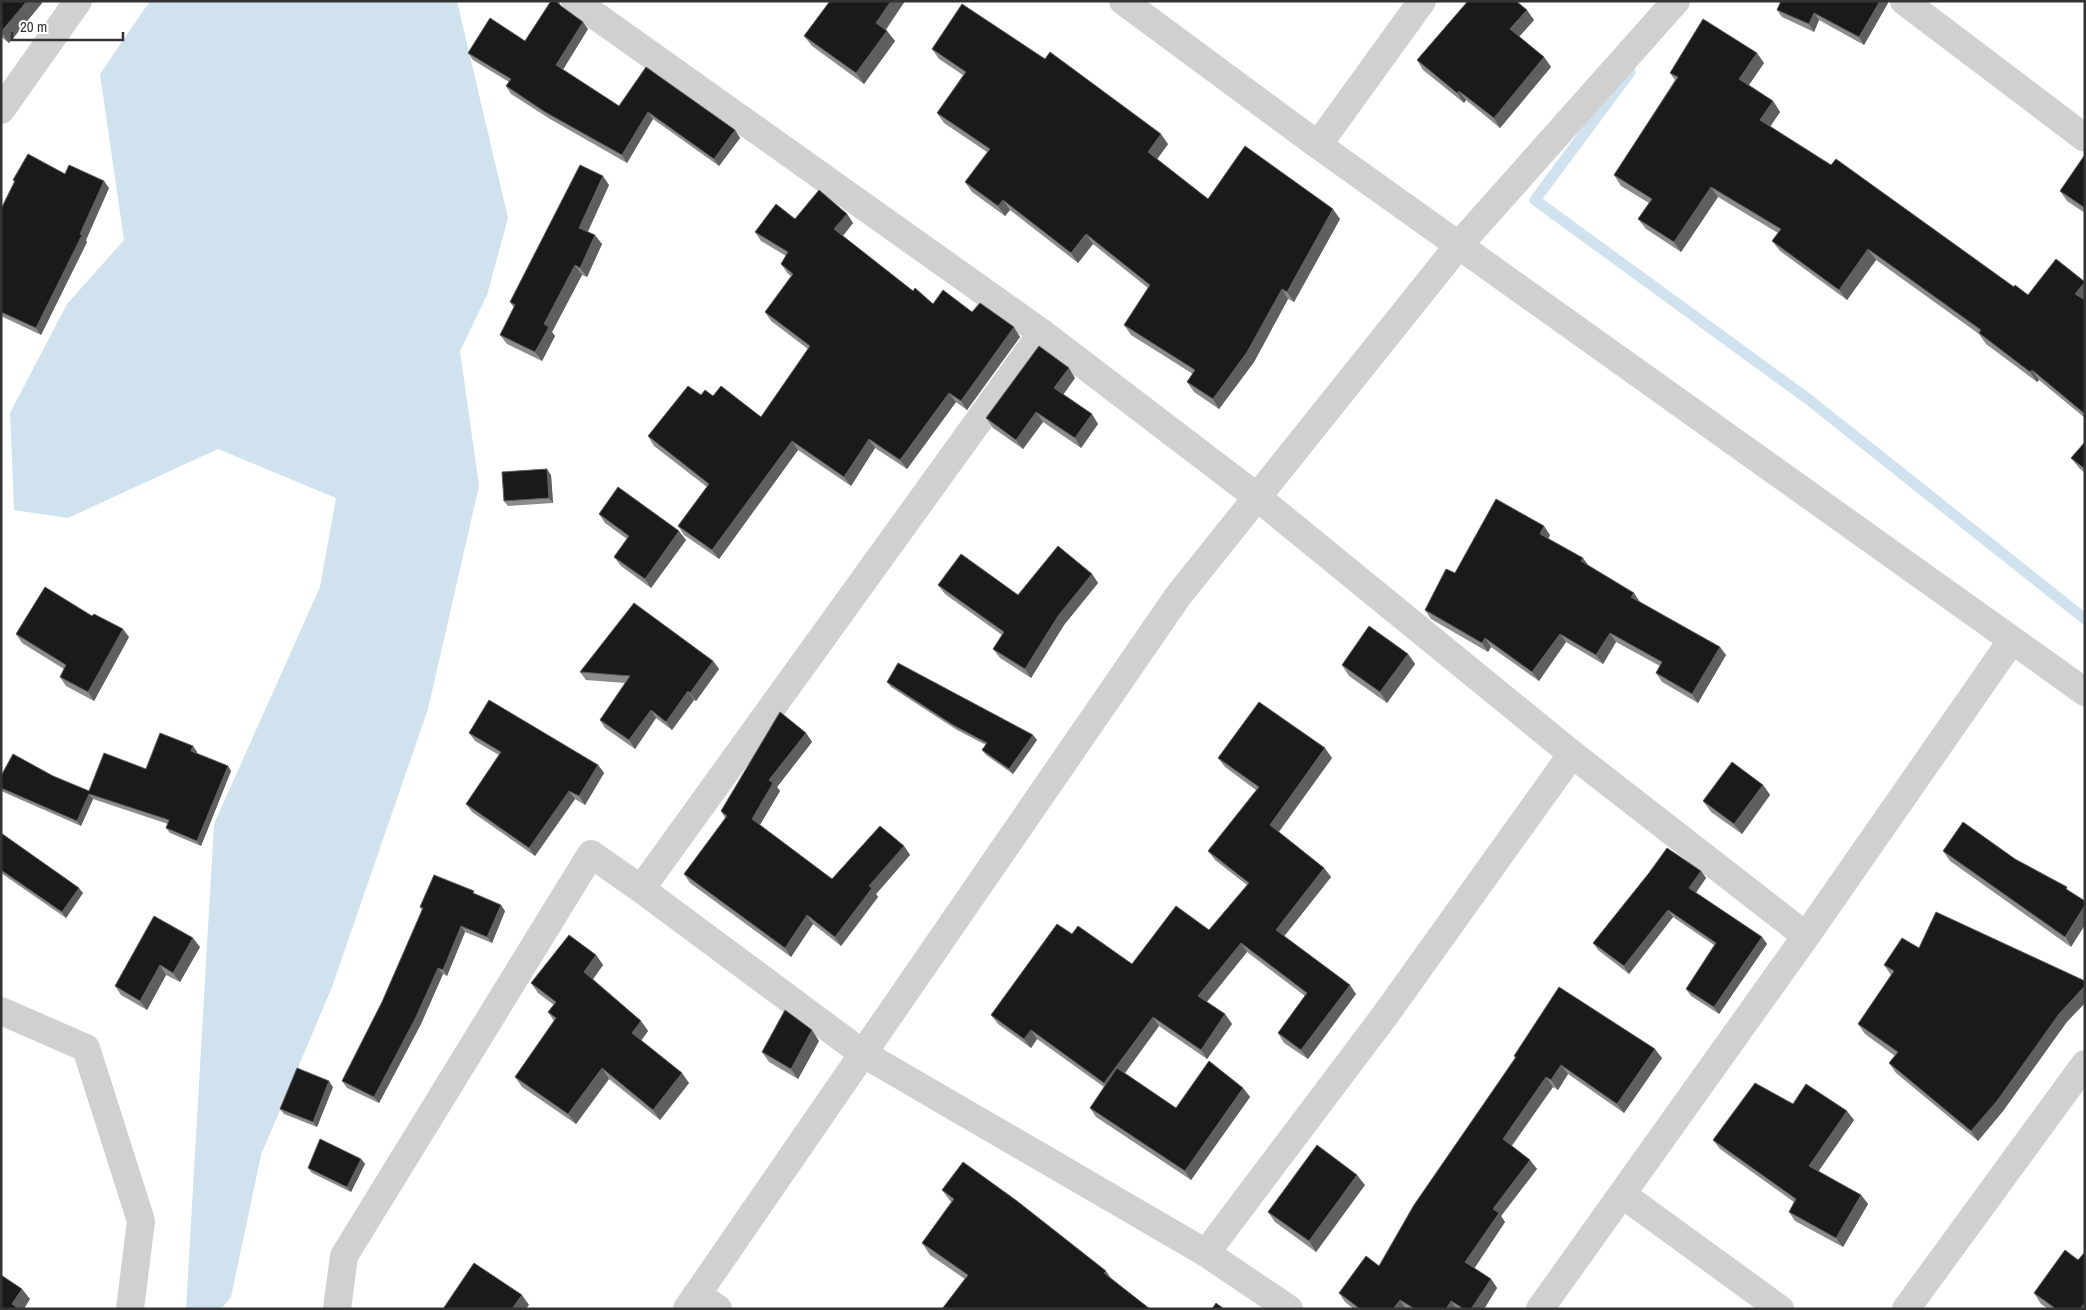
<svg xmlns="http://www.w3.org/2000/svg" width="2086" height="1310" font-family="'Archivo Narrow',sans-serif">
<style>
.water{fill:#cfe2ee}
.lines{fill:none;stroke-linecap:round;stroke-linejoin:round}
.stream{stroke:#cfe2ee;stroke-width:11}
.minor{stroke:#d0d0d0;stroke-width:28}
.wall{fill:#8c8c8c}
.shaded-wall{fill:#5f5f5f}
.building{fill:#1a1a1a;stroke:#5f5f5f}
</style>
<rect width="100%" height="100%" fill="#fff"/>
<path class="water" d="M150,1H457L508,218L487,295L460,351L479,486L428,709L332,987L261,1155L231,1297L221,1309H186L214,824L320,587L336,498L218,449L68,518L14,510L10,413L67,304L124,240L100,74Z"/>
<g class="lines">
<path class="stream" d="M1630,72L1535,200L1808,399L2085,619"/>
<g class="minor">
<path d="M575,1L1042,333L1257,497L1572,754L1806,936"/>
<path d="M1123,1L1318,145L2085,692"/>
<path d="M1904,1L2085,138"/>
<path d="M1,110L78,1"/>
<path d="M1318,145L1422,1"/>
<path d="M641,889L1042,333"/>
<path d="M1,1011L86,1048L141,1221L130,1309"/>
<path d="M1623,1195L1780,1309"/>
<path d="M1206,1253L1386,1014L1572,754"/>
<path d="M697,1294L718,1309"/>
<path d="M337,1309L344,1256L591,854L641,889L862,1053L1206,1253L1289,1309"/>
<path d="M687,1309L1178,596L1458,246L1676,1"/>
<path d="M1540,1309L1806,936L2012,640"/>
<path d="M1906,1309L2085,1064"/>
</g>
</g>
<g class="wall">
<path d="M1,1L42,3L9,43L1,37Z"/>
<path d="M551,1H559L561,6L588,29L562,70L619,106L735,130L740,138L719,166L653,119L627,163L550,119L511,94L506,86L509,82L473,60L468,53L525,41Z"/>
<path d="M830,1H905L886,30L895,41L864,84L812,46L804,36Z"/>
<path d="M1781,1H1887L1888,3L1864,45L1819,20L1814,32L1782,17L1777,10Z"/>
<path d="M1534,20L1519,37L1544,57L1551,67L1500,128L1466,100L1464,103L1423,70L1417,60Z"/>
<path d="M932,49L1168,144L1157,159L1208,199L1340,219L1294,302L1288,299L1254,362L1219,409L1194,392L1187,382L1193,374L1131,335L1124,325L1148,288L1093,244L1078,263L1010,210L1005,216L972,192L965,182L987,152L944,123L937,113L963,75L939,59Z"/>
<path d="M1764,63L1749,85L1773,101L1780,112L1770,126L2014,287L2028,295L2085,282V418L2039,380L2037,382L1986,344L1979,334L1876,260L1847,300L1780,251L1772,241L1778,233L1718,197L1681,252L1646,229L1638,219L1649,203L1621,186L1614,175L1675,80L1670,73Z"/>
<path d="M2085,156V213L2067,201L2060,191Z"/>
<path d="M65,174L109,188L86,240L87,242L41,335L1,316V209L14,182L13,180Z"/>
<path d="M609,185L588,232L602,244L587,277L582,275L552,332L555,336L542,361L507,344L500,335L514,308L510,302Z"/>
<path d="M847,214L853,223L843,236L913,291L933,304L972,312L1020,337L967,410L956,402L907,469L875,448L851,486L798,450L719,559L684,535L678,526L707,487L654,446L648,436L701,395L713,396L761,417L808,349L771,321L765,312L791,276L788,274L781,264L786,256L761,241L755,232L795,219Z"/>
<path d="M1075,378L1063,394L1098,424L1081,448L1043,422L1023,449L993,428L986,418Z"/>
<path d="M2085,442V473L2079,468L2071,458Z"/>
<path d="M551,475L553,503L508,506L504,501Z"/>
<path d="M599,514L686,540L651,588L621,566L614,557L627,539L605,523Z"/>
<path d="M1550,535L1548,539L1589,566L1640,602L1726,655L1698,703L1662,682L1656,673L1660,666L1616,642L1603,664L1566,642L1539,681L1491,647L1488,652L1431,619L1425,610L1455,573Z"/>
<path d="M1092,574L1098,583L1064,625L1031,678L1000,658L993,649L1002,635L945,594L938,585L1018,595Z"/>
<path d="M92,616L129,637L94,701L66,686L60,677L64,669L22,643L16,634Z"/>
<path d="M1408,654L1415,664L1387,703L1349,676L1342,665Z"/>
<path d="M713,661L719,669L696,701L694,700L672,730L656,718L635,749L605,728L600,720L625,683L586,680L580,672Z"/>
<path d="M887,682L1037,740L1013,774L986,755L982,750L986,745L957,730L891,687Z"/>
<path d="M469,733L598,765L604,773L585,805L575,799L535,856L472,812L466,804L499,755L475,741Z"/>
<path d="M806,733L812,742L777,787L780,791L760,825L832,879L904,846L910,855L876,894L878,897L841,946L813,924L791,957L690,883L684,874L725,818L721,811Z"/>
<path d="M193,746L197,752L196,753L228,766L231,771L201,846L170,833L166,828L168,824L93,799L81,826L1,791V776H53L89,791L146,769Z"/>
<path d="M1218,758H1332L1279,832L1324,868L1331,877L1284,936L1356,994L1308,1059L1284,1043L1278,1033L1305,996L1247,952L1207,1002L1225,1014L1232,1024L1207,1059L1159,1026L1125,1073L1176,1108L1243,1088L1250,1097L1191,1180L1096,1117L1090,1108L1104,1087L1037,1039L1031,1048L998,1024L991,1015L1072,934L1132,964L1209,930L1247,885L1215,860L1208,851L1256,790L1225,767Z"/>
<path d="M1763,785L1770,795L1742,834L1711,812L1703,801Z"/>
<path d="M1,833L83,893L66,918L1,873Z"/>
<path d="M1943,851L2015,859L2071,947L1950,861Z"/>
<path d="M1701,871L1706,878L1696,893L1762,937L1767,944L1719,1014L1691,996L1686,989L1714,945L1673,917L1629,974L1598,950L1593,943Z"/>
<path d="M476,895L505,911L492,943L465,932L447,976L443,974L421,1024L379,1103L347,1088L342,1081L382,1002L422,910L420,907Z"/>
<path d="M200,947L180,982L166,975L147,1010L121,995L115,986Z"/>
<path d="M1919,948L2066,1023L2003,1111L1978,1141L1896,1073L1889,1063L1895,1056L1865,1034L1858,1024L1891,975L1884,965Z"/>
<path d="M596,955L603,965L593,979L641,1021L648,1031L641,1041L689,1083L660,1120L609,1079L576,1124L522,1087L515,1077L554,1021L548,1012L554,1005L538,993L531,983Z"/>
<path d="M819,1041L798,1079L769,1062L762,1052Z"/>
<path d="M1514,1056L1662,1058L1624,1113L1568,1074L1558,1090L1553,1087L1512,1146L1537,1169L1501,1216L1505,1222L1474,1268L1491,1279L1497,1288L1484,1309H1354L1345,1302L1339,1293L1379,1266L1515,1058Z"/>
<path d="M333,1087L317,1127L284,1114L280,1109Z"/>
<path d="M1793,1104L1854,1120L1818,1171L1861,1195L1868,1204L1843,1247L1795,1221L1789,1212L1794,1202L1720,1149L1713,1140Z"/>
<path d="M361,1159L365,1164L351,1192L312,1173L308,1168Z"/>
<path d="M1365,1185L1316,1252L1275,1222L1268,1212Z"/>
<path d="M942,1190L1017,1201L965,1279L930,1255L922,1243L951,1202Z"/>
<path d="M2078,1260L2085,1309H2048L2041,1304L2034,1293Z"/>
</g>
<g class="shaded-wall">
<path d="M27,1H41L42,3L9,43L1,32Z"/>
<path d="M891,1H905L883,33L876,23Z"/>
<path d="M1880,1H1887L1888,3L1864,45L1859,37Z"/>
<path d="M1527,10L1534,20L1517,39L1510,29Z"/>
<path d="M1814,13L1819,20L1814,32L1809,24Z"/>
<path d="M583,22L588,29L561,73L556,65Z"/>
<path d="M887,31L895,41L864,84L856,73Z"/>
<path d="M1757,53L1764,63L1746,89L1739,79Z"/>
<path d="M1544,57L1551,67L1500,128L1494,118Z"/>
<path d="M1459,91L1466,100L1464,103L1457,93Z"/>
<path d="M1773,101L1780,112L1768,130L1760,120Z"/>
<path d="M648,112L653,119L627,163L622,155Z"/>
<path d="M735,130L740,138L719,166L714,159Z"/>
<path d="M1161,134L1168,144L1155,162L1148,152Z"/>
<path d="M603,176L609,185L585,237L579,228Z"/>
<path d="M104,181L109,188L86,240L87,242L41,335L36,328Z"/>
<path d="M1711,187L1718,197L1681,252L1674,242Z"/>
<path d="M1003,200L1010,210L1005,216L998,206Z"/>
<path d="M1333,209L1340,219L1294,302L1287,292Z"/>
<path d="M847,214L853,223L841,238L834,229Z"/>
<path d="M1086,234L1093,244L1078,263L1071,253Z"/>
<path d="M595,235L602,244L587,277L580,268Z"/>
<path d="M1868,249L1876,260L1847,300L1839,290Z"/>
<path d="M575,265L582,275L552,332L555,336L542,361L535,352L544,324Z"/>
<path d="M2085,282V301L2075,294Z"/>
<path d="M1282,289L1288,299L1254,362L1219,409L1213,399Z"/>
<path d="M1014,327L1020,337L967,410L961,401Z"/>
<path d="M1069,368L1075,378L1061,398L1054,388Z"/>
<path d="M2032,370L2039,380L2037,382L2030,372Z"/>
<path d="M949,393L956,402L907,469L900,460Z"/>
<path d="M1036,412L1043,422L1023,449L1016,440Z"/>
<path d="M1092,414L1098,424L1081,448L1075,438Z"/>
<path d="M869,439L875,448L851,486L844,477Z"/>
<path d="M792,441L798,450L719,559L712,550Z"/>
<path d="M547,469L551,475L553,503L549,498Z"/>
<path d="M1544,526L1550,535L1546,543L1540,534Z"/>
<path d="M679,531L686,540L651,588L645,579Z"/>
<path d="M1583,558L1589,566L1581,561Z"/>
<path d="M1092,574L1098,583L1064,625L1031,678L1025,669L1058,616Z"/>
<path d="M1634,593L1640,602L1637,606L1631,597Z"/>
<path d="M123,629L129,637L94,701L88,692Z"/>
<path d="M1610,633L1616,642L1603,664L1596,655Z"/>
<path d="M1560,634L1566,642L1539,681L1532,672Z"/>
<path d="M1485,638L1491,647L1488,652L1482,643Z"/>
<path d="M1720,647L1726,655L1698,703L1692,694Z"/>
<path d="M1408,654L1415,664L1387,703L1380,692Z"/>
<path d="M713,661L719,669L696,701L690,693Z"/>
<path d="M688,691L694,700L672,730L666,722Z"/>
<path d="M651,710L656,718L635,749L629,740Z"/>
<path d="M806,733L812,742L777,787L780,791L758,828L752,819L769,780Z"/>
<path d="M1033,735L1037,740L1013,774L1009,769Z"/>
<path d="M193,746L197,752L195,757L191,751Z"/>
<path d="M1325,748L1332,758L1277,834L1270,825Z"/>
<path d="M598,765L604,773L585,805L579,796Z"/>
<path d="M228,766L231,771L201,846L197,841Z"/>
<path d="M1763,785L1770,795L1742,834L1734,824Z"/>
<path d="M569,791L575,799L535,856L529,848Z"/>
<path d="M89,794L93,799L81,826L77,821Z"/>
<path d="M904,846L910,855L876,894L878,897L841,946L835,937L869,886Z"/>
<path d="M1324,868L1331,877L1282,939L1276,930Z"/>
<path d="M1701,871L1706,878L1694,895L1689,888Z"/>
<path d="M79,888L83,893L66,918L62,912Z"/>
<path d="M501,905L505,911L492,943L487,937Z"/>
<path d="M2085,905V925L2071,947L2065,937Z"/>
<path d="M1668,910L1673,917L1629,974L1624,966Z"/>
<path d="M807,915L813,924L791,957L785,948Z"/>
<path d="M461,926L465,932L447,976L443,970Z"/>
<path d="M1762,937L1767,944L1719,1014L1714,1007Z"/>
<path d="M193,938L200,947L180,982L173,973Z"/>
<path d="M1241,943L1247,952L1204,1005L1198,996Z"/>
<path d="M596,955L603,965L591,982L584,972Z"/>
<path d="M160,965L166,975L147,1010L140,1001Z"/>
<path d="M438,968L443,974L421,1024L379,1103L374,1097Z"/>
<path d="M1350,985L1356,994L1308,1059L1301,1050Z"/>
<path d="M2085,986V1003L2066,1023L2003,1111L1978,1141L1971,1131L2059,1014Z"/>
<path d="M1225,1014L1232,1024L1207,1059L1201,1050Z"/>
<path d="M1153,1017L1159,1026L1111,1092L1104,1083Z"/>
<path d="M641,1021L648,1031L639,1043L632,1033Z"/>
<path d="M812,1030L819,1041L798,1079L791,1069Z"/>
<path d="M1031,1030L1037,1039L1031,1048L1024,1039Z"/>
<path d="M1655,1049L1662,1058L1624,1113L1617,1104Z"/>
<path d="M1561,1065L1568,1074L1558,1090L1551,1080Z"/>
<path d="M602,1068L609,1079L576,1124L568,1114Z"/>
<path d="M682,1073L689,1083L660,1120L653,1110Z"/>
<path d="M1546,1077L1553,1087L1509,1149L1503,1139Z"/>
<path d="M329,1081L333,1087L317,1127L313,1122Z"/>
<path d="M1243,1088L1250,1097L1191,1180L1185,1171Z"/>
<path d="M1847,1111L1854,1120L1816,1175L1809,1166Z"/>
<path d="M361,1159L365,1164L351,1192L347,1187Z"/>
<path d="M1530,1160L1537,1169L1501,1216L1505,1222L1472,1272L1465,1262L1493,1209Z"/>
<path d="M1357,1175L1365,1185L1316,1252L1309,1241Z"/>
<path d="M1861,1195L1868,1204L1843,1247L1836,1238Z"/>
<path d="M1106,1271L1114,1283L1104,1273Z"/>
<path d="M1491,1279L1497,1288L1484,1309H1471Z"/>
<path d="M22,1289L30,1299L24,1309H16L12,1304Z"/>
<path d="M522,1295L529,1305L526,1309H512Z"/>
<path d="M1400,1300L1406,1309H1393Z"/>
<path d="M1451,1301L1457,1309H1446Z"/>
<path d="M2085,1303V1309H2080Z"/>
</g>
<g class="building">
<path d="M1,1H27L1,32Z"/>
<path d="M551,1H556L561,6L583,22L556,65L619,106L646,67L735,130L714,159L648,112L622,155L545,112L506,86L511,79L468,53L490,18L525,41Z"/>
<path d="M830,1H891L876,23L887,31L856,73L804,36Z"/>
<path d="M1468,1H1516L1527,10L1510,29L1544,57L1494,118L1459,91L1457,93L1417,60Z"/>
<path d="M1781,1H1880L1859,37L1814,13L1809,24L1777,10Z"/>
<path d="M962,4L1045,59L1050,52L1161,134L1148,152L1208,199L1245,146L1333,209L1287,292L1282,289L1247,352L1213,399L1187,382L1195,370L1124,325L1150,285L1086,234L1071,253L1003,200L998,206L965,182L990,149L937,113L966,72L932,49Z"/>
<path d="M1703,19L1757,53L1739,79L1773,101L1760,120L1831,165L1836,159L2014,287L2015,285L2028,295L2056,259L2085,282L2075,294L2085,300V414L2032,370L2030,372L1979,333L1981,330L1868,249L1839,290L1772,241L1781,229L1711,187L1674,242L1638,219L1652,199L1614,175L1678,77L1670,73Z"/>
<path d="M28,154L65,174L69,165L104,181L80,234L82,235L36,328L1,312V209L15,181L13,180Z"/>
<path d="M2084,156H2085V208L2060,191Z"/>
<path d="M580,165L603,176L579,228L595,235L580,268L575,265L544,324L549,327L535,352L500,335L515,305L510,302Z"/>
<path d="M819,190L847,214L834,229L913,291L915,288L933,304L943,290L972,312L980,303L1014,327L961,401L949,393L900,460L869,439L844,477L792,441L712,550L678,526L709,484L648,436L688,386L701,395L705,390L713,396L721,386L761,417L810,346L765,312L793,274L781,264L788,252L755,232L776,204L795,219Z"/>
<path d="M1039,346L1069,368L1054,388L1092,414L1075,438L1036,412L1016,440L986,418Z"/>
<path d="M2085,442V469L2071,458Z"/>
<path d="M547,469L549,498L504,501L502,472Z"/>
<path d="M618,487L679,531L645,579L614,557L629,536L599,514Z"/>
<path d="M1496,499L1544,526L1540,534L1583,558L1581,561L1634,593L1631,597L1720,647L1692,694L1656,673L1662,662L1610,633L1596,655L1560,634L1532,672L1485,638L1482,643L1425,610L1446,569L1455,573Z"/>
<path d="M1058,546L1092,574L1058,616L1025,669L993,649L1004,632L938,585L961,554L1018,595Z"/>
<path d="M45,587L92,616L94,614L123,629L88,692L60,677L66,665L16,634Z"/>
<path d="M634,603L713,661L690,693L688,691L666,722L651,710L629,740L600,720L630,676L580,672Z"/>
<path d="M1369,626L1408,654L1380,692L1342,665Z"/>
<path d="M898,663L1033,735L1009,769L982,750L987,743L953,725L887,682Z"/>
<path d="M489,700L598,765L579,796L569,791L529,848L466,804L501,752L469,733Z"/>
<path d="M1259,702L1325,748L1270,825L1324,868L1276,930L1350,985L1301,1050L1278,1033L1307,993L1241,943L1198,996L1225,1014L1201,1050L1153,1017L1104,1083L1031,1030L1024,1039L991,1015L1057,924L1072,934L1078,926L1132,964L1176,906L1209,930L1249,883L1208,851L1259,787L1218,758Z"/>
<path d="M780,712L806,733L769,780L773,783L752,819L832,879L880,826L904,846L869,886L872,888L835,937L807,915L785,948L684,874L727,816L721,811Z"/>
<path d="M160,733L193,746L191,751L228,766L197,841L166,828L169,820L89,794L77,821L1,788V776L13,754L53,776L89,791L104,753L146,769Z"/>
<path d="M1732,762L1763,785L1734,824L1703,801Z"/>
<path d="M1963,822L2015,859L2067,887L2066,889L2085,901V905L2065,937L1943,851Z"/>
<path d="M1,833L79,888L62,912L1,870Z"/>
<path d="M1667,848L1701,871L1689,888L1762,937L1714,1007L1686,989L1716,943L1668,910L1624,966L1593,943L1649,873Z"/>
<path d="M434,875L474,891L473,893L501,905L487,937L461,926L443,970L438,968L416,1017L374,1097L342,1081L382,1002L423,908L420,907Z"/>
<path d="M1936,912L2085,981V986L2059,1014L1997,1101L1971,1131L1889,1063L1898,1052L1858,1024L1894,971L1884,965L1902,938L1919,948Z"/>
<path d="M154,916L193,938L173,973L160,965L140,1001L115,986Z"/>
<path d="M569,935L596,955L584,972L641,1021L632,1033L682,1073L653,1110L602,1068L568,1114L515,1077L556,1018L548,1012L556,1002L531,983Z"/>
<path d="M1559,987L1655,1049L1617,1104L1561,1065L1551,1080L1546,1077L1503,1139L1530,1160L1493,1209L1499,1213L1465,1262L1491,1279L1471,1309H1464L1451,1301L1446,1309H1415L1400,1300L1393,1309H1360L1339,1293L1366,1256L1379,1266L1414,1205L1516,1057L1514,1056Z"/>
<path d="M785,1010L812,1030L791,1069L762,1052Z"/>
<path d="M1209,1061L1243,1088L1185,1171L1090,1108L1117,1068L1176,1108Z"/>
<path d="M297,1068L329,1081L313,1122L280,1109Z"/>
<path d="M1755,1083L1793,1104L1806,1084L1847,1111L1809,1166L1861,1195L1836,1238L1789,1212L1796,1199L1713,1140Z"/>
<path d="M320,1139L361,1159L347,1187L308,1168Z"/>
<path d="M1317,1145L1357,1175L1309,1241L1268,1212Z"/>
<path d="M963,1162L1017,1201L1106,1271L1104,1273L1150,1309H942L968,1275L922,1243L954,1199L942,1190Z"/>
<path d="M2065,1250L2078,1260L2085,1252V1303L2080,1309H2056L2034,1293Z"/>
<path d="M474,1263L522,1295L512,1309H443Z"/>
<path d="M1,1275L22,1289L12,1304L19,1309H1Z"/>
<path d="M1216,1303L1224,1309H1212Z"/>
</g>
<rect width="2086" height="1310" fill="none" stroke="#333333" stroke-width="5"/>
<path d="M12 32v8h111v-8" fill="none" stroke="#333333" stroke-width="2.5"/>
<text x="20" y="32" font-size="15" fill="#333333" stroke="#ffffff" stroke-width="4" paint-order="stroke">20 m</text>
</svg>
